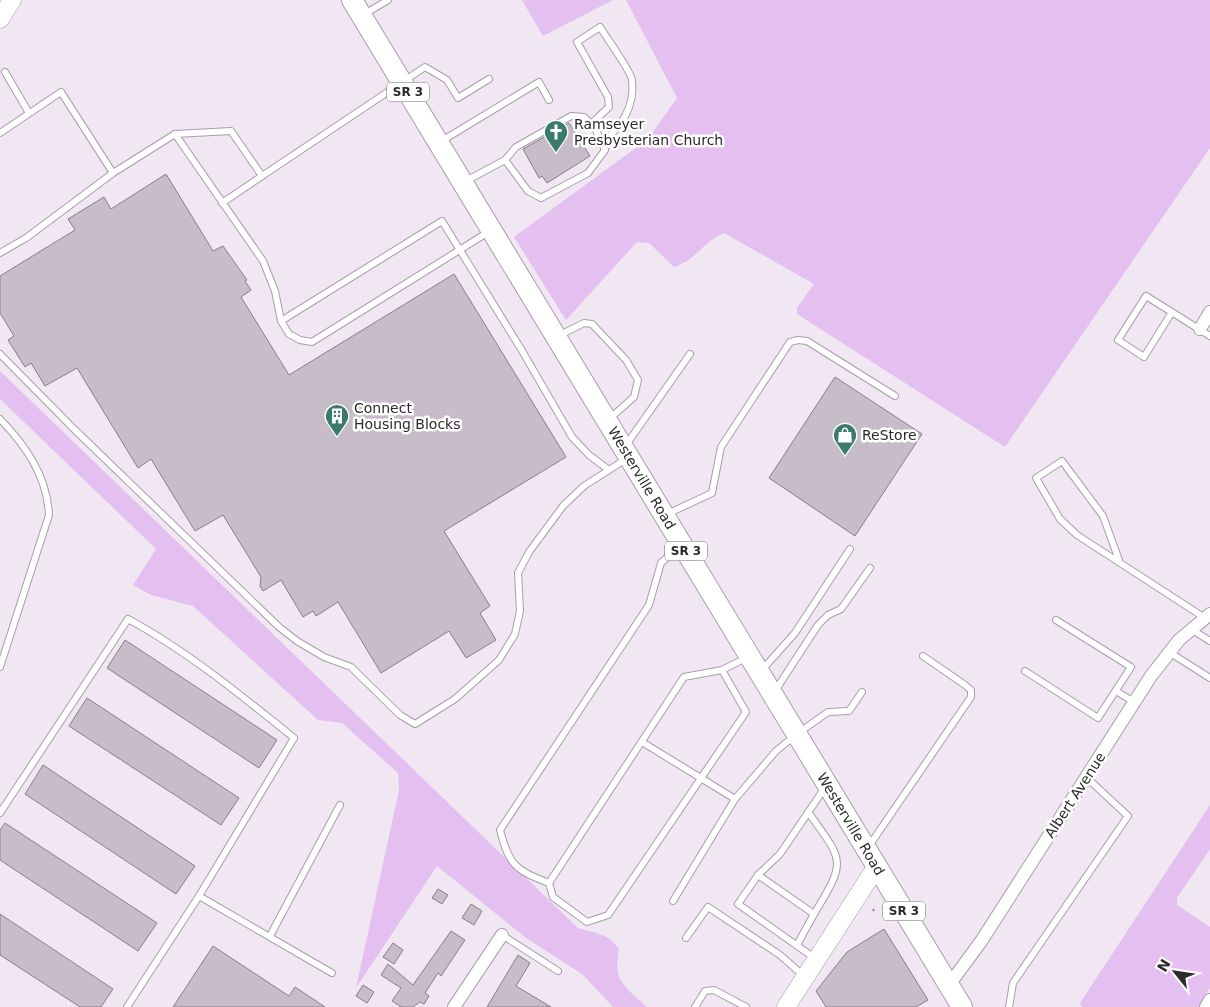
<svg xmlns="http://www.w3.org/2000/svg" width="1210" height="1007" font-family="'DejaVu Sans',sans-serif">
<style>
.green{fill:#e4c0f0}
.building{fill:#c6bdc9;stroke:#867e89}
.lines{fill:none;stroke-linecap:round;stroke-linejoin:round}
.service-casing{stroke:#a79ea9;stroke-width:8}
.minor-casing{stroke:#a79ea9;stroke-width:14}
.secondary-casing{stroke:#a79ea9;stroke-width:19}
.primary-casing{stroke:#a79ea9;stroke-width:22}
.path{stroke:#8e8790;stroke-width:2;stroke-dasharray:4 2.5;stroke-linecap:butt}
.service{stroke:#fff;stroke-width:6}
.minor{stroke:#fff;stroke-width:12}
.secondary{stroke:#fff;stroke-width:18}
.primary{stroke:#fff;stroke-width:20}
.labels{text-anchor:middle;stroke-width:5;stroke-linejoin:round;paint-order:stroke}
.shield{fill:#fff;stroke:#6b686c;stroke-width:1}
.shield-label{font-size:12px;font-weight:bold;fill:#2c282d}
.poi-label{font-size:14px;fill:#2c282d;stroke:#fff;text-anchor:start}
.street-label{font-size:14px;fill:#2c282d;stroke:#fff}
</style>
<rect width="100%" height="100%" fill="#f0e7f3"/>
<g class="green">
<path d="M522,0H613L543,36Z"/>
<path d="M626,0H1210V148L1005,447L797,314V308L814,284L724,233C701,243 698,259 674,267L649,243L637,242L566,320L514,237L648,139L677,98Z"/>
<path d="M0,371L578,928C597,934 606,932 619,949C613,983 624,985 647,1007H613L582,974L526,938L437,866L356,988L399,790L398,773L342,723L318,720L193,606L151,595L133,585L156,549L0,399Z"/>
<path d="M1210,805V849L1177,898V905L1210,927V988L1198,1007H1082L1080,1003Z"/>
</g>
<g class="building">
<path d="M569,123L590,156L547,183L542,176L539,178L523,149Z"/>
<path d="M166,174L213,251L223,246L247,280L245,281L251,290L241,297L289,375L454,274L566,457L444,531L490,606L480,613L496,640L466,658L449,631L381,673L338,602L316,616L313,611L303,617L281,580L263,591L260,586L261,577L223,515L195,531L151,459L138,468L77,368L45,386L31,363L25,367L8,340L14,336L0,313V276L75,230L68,219L104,197L111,209Z"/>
<path d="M835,377L922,434L855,536L769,478Z"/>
<path d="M125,640L277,740L259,768L107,668Z"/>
<path d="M87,698L239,798L221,825L69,726Z"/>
<path d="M43,765L195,866L176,894L25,794Z"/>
<path d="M5,823L157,923L138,951L0,860V830Z"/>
<path d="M438,889L448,895L442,904L432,898Z"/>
<path d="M471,904L482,911L474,925L462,918Z"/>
<path d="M0,914L113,989L101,1007H80L0,955Z"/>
<path d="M884,929L928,1000L916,1007H826L816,991L847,952Z"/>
<path d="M451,931L465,940L441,976L438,973L425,993L429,996L424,1004L420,1002L413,1007H401L392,1001L401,988L381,975L388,964L413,985Z"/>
<path d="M393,943L403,950L394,964L383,957Z"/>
<path d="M213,946L289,996L295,987L325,1007H173Z"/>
<path d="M518,955L530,963L516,986L551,1007H487Z"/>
<path d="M363,985L374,992L367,1003L356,996Z"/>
</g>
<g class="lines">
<g class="service-casing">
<g id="service">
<path d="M363,15L388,0"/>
<path d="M5,72L29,113"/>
<path d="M591,124L609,107L608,97L577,42L600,27C606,37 631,71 632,80C635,107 622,126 602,143"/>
<path d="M0,133L61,92L113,173"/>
<path d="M175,134L231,131L262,176L425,67L447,80L458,98L489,79"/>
<path d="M440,142L539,82L549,100"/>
<path d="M464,182L505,160L528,191L541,198L588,173L605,150L596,130L584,117L571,116L516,147L505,160"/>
<path d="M222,203L262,176"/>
<path d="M0,253L26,238L113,173L175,134L263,261L275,291L281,321L289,334L300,340L312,342L490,231"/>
<path d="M1172,312L1144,357L1118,340L1146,296L1210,336"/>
<path d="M281,321L442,221L521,349L572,437L589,455L609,470"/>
<path d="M558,336L584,323L592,324L626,360L638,380L634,397L608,420"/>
<path d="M0,354L75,430L279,627L297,641L324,657L351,667L400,715L415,724L455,699L499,660L515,634L520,611L518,573L529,552L563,506L584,486L626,459"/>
<path d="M0,419C26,446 47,476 49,515L0,667"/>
<path d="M626,445L690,354"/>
<path d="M665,515L712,493L721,447L790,342L798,340L807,341L895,396"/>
<path d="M679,546L661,563L649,605L500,830C509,865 515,870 549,883L684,677L722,670L748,657"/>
<path d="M1120,563L1103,516L1062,461L1036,478L1060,519L1077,535L1205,618"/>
<path d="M1191,629L1210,641"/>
<path d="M1169,652L1210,678"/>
<path d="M762,670L795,633L850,549"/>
<path d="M1025,671L1098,718L1131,667L1056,620"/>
<path d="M775,691L818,625L828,615L841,609L870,568"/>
<path d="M1116,691L1134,702"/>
<path d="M642,742L735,799L776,751L797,734L828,712L849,711L862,692"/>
<path d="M808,812C844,862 847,860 814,914"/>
<path d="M0,813L128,619C187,651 242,696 294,738L199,896L127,1007"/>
<path d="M869,846L971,697V690L965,685L923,656"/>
<path d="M758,875L814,914L797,945"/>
<path d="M549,883L553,897L587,922L608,915L746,712L722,670"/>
<path d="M199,896L332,973"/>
<path d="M673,901L735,799"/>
<path d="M502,935L558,971"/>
<path d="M270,936L340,805"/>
<path d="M686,938L708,907L780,955L805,977"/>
<path d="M816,959L738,904L758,875L780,854L826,786"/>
<path d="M695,1007L705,991L714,990L746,1007"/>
<path d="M1009,1007L1013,983L1128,816L1086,777"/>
</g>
</g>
<g class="minor-casing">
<g id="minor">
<path d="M1200,329L1210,312"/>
<path d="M949,985L982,940L1151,676L1179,640L1210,614"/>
<path d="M454,1007L502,935"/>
<path d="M1206,1007L1210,1000"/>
</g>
</g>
<g class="secondary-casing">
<g id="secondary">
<path d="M0,19L12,0"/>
<path d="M786,1007L877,866"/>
</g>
</g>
<g class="primary-casing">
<path id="primary" d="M352,0L962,1007"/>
</g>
<path class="path" d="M873,909L874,911"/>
<use href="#service" class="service"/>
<use href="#minor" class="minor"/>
<use href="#secondary" class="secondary"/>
<use href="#primary" class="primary"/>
</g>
<defs>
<g id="church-pin" transform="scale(1.25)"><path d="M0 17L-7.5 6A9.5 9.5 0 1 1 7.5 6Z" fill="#3b7b6a" stroke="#fff"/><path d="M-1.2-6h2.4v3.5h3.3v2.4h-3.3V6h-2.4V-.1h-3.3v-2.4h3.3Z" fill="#fff"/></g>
<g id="building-pin" transform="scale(1.25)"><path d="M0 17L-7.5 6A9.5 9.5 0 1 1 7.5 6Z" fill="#3b7b6a" stroke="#fff"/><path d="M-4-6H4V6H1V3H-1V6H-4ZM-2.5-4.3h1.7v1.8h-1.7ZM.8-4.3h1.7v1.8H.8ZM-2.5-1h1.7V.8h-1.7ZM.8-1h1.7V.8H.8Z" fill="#fff"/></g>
<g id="shop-pin" transform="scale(1.25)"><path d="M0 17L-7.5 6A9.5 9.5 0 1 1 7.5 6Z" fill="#3b7b6a" stroke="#fff"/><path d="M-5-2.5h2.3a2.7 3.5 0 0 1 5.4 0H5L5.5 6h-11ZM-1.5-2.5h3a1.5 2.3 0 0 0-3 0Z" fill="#fff"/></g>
</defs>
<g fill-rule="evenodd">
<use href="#church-pin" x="556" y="132"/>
<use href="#building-pin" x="337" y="416"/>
<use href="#shop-pin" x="845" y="435"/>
</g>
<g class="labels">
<g class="shield">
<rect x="387" y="82.5" width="42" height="19" rx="4"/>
<rect x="665" y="541.5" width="42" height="19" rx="4"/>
<rect x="883" y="901.5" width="42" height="19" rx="4"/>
</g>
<g class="shield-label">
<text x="408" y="96">SR 3</text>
<text x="686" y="555">SR 3</text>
<text x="904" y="915">SR 3</text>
</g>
<g class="poi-label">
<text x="574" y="129">Ramseyer<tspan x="574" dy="16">Presbysterian Church</tspan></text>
<text x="354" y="413">Connect<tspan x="354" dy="16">Housing Blocks</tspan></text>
<text x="862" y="440">ReStore</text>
</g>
<g class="street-label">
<text transform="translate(642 478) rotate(59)" y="5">Westerville Road</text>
<text transform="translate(1075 795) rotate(-57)" y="5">Albert Avenue</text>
<text transform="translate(851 824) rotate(59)" y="5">Westerville Road</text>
</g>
</g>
<g transform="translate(1175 972) rotate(300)" stroke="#ffffff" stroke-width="4" paint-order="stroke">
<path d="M0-4L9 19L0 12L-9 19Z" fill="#2c282d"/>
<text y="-8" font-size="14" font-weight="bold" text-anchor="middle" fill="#2c282d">N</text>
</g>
</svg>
